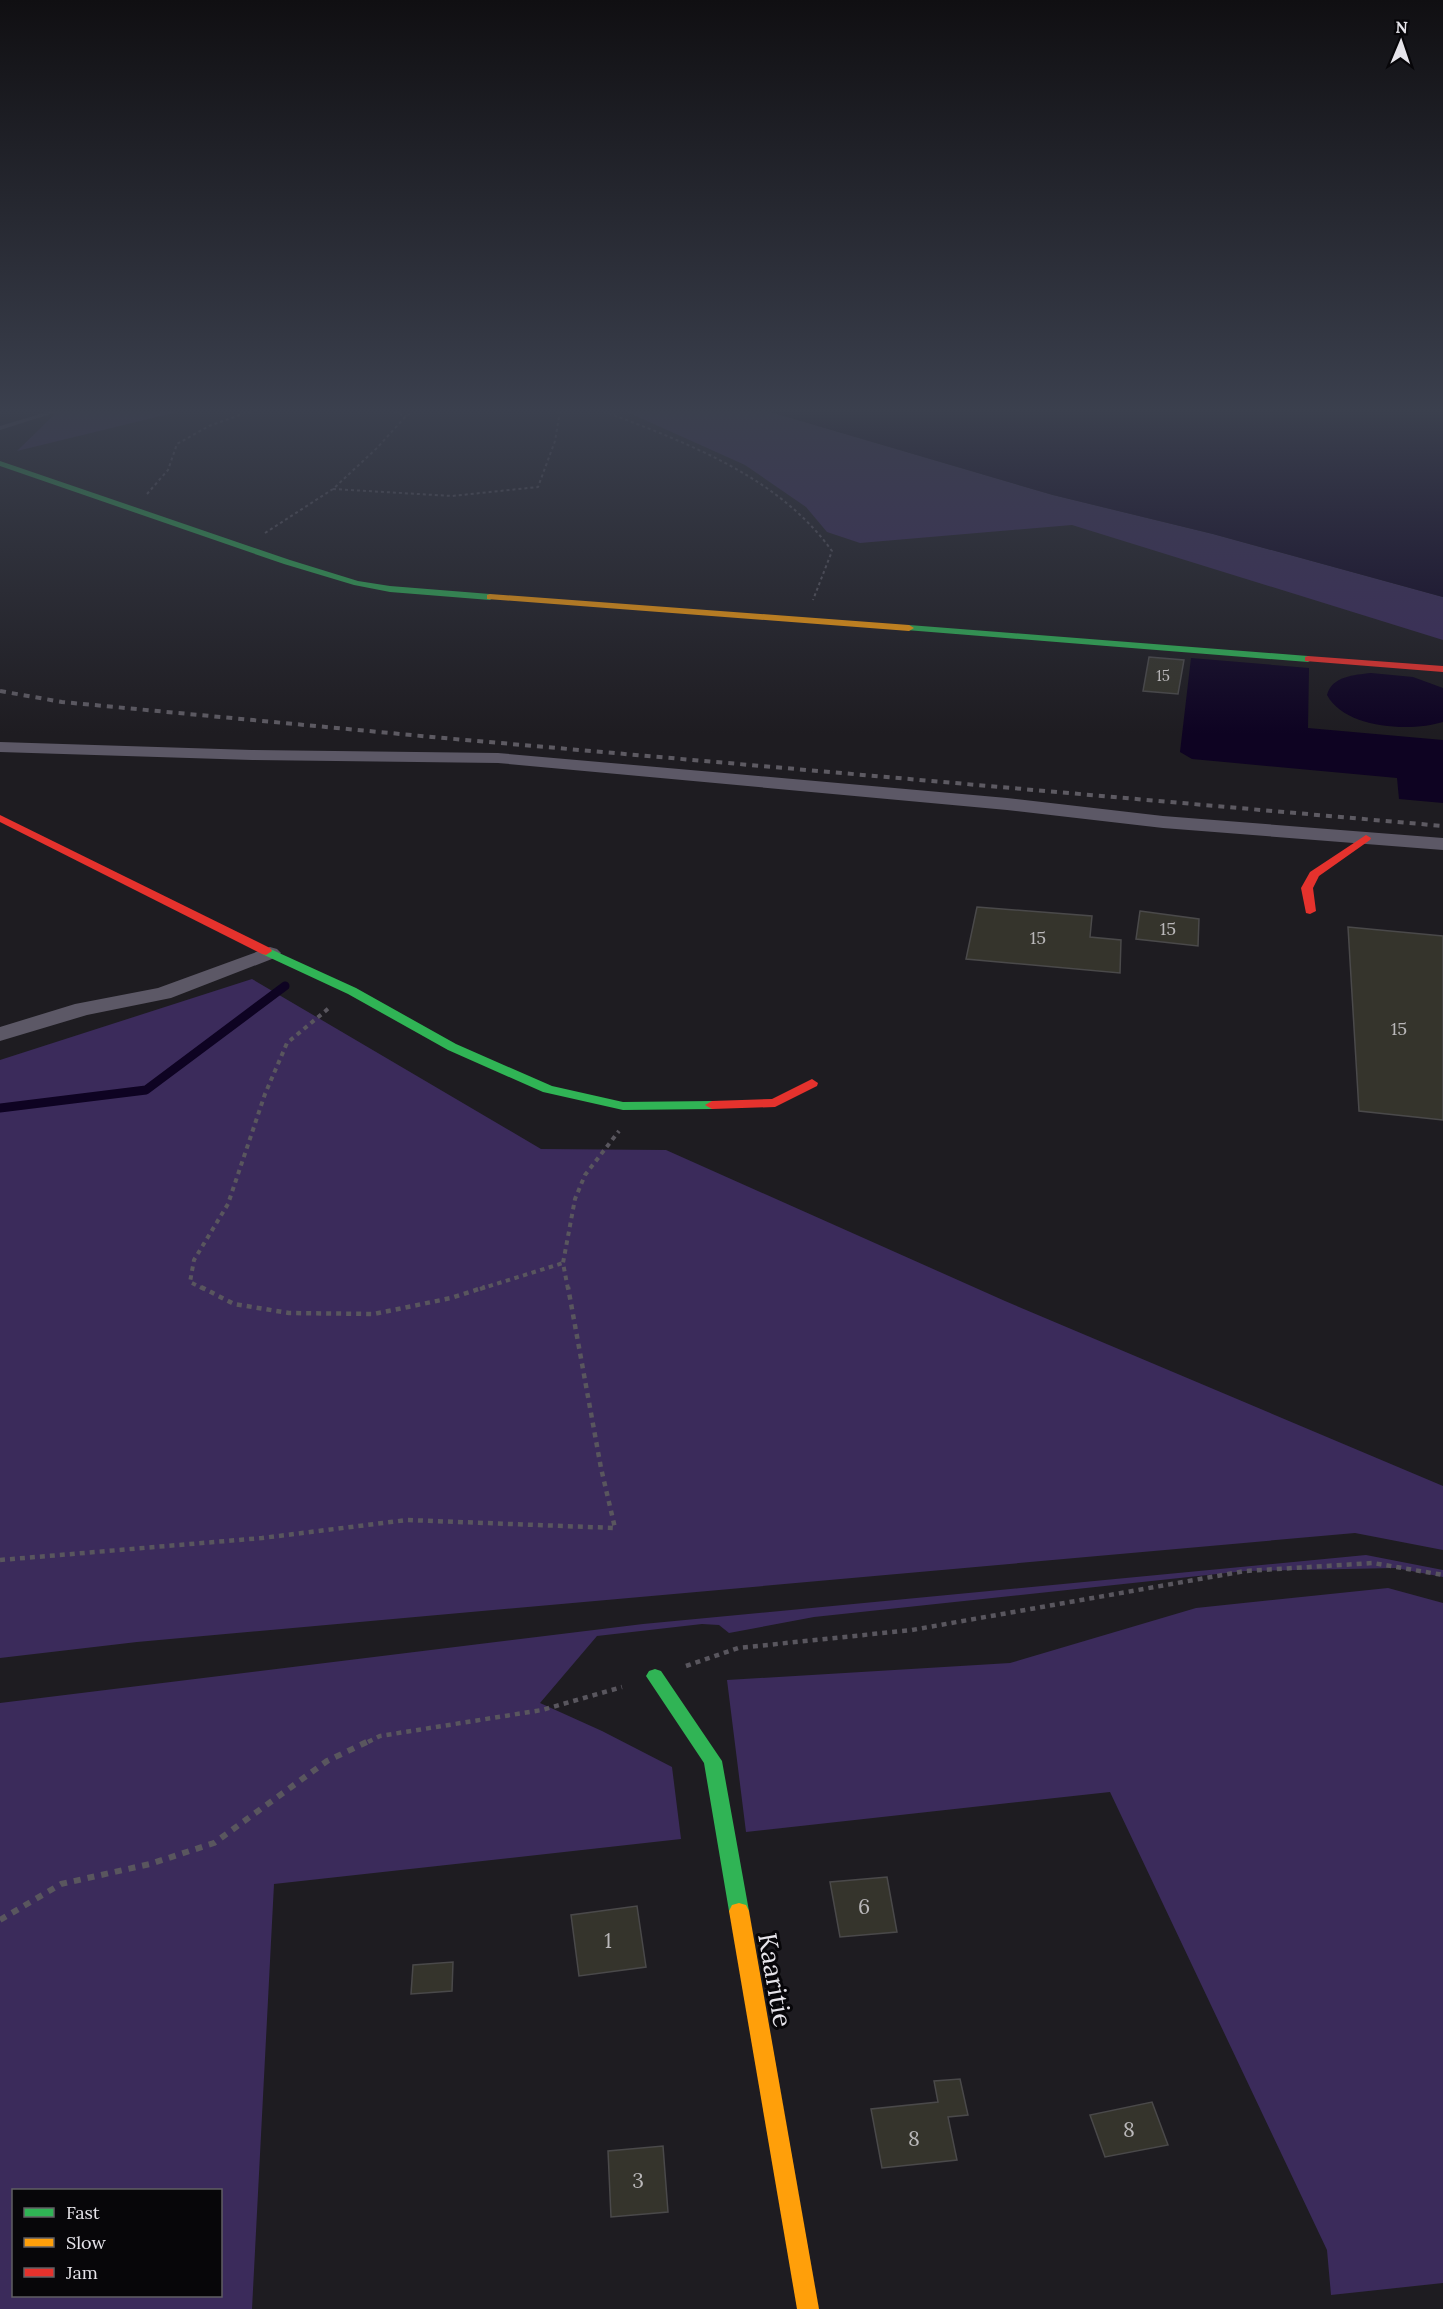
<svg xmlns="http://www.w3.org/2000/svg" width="1443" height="2309" font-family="Lora,serif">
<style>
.green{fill:#3b2b5b;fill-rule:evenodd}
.water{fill:#0e0322}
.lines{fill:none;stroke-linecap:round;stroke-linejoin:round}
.stream{stroke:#0e0322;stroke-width:9}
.building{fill:#35342c;stroke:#4a494a;stroke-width:1.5}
.path-far3{stroke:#59565e;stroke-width:2;stroke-dasharray:3 3;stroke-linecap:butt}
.path-far2{stroke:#59565e;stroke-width:4;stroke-dasharray:4.5 4.5;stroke-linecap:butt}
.path-far1{stroke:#59565e;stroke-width:4.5;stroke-dasharray:5 5;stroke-linecap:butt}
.path{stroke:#59565e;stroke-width:6;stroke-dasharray:7 7;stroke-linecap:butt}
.lane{fill:#5c5866;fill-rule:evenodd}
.street{fill:#5c5866;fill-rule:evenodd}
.fast{fill:#30b455;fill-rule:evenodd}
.slow{fill:#ff9f0a;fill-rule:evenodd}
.jam{fill:#e5322d;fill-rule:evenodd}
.rail{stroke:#5d5a62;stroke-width:4;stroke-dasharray:6 6;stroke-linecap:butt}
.labels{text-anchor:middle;stroke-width:6;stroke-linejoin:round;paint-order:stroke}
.far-number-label{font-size:15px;fill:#bab8ba}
.number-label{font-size:18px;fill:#bab8ba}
.near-number-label{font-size:21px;fill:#bab8ba}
.near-street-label{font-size:26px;fill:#e6e4ea;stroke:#070609}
</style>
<rect width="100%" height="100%" fill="#1e1c21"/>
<g class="green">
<path d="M58,411H181L17,451Z"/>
<path d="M625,411H767L1053,495L1213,534L1443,597V640L1072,525L860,543L827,532L806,507L745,465Z"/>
<path d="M252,979L541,1149L666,1150L1005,1301L1443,1486V1550L1355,1533L137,1642L0,1658V1060Z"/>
<path d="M1366,1555L1443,1570V1577L1396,1568L1245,1571L814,1617L729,1633L719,1625L702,1624L597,1636L540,1703L602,1731L672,1767L681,1839L274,1884L252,2309H0V1703L643,1624ZM14,2190H220V2296H14Z"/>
<path d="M1388,1588L1443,1603V2283L1331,2295L1327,2250L1110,1792L746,1832L727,1680L1010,1663L1196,1608Z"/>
</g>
<g class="water">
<path d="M767,411H1443V597L1213,534L1053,495Z"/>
<path d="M1191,658L1309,668L1308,728L1443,740V803L1399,799L1397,778L1192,759L1180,752Z"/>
<path d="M1371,673L1413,677L1443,688V722C1411,732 1345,729 1327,695C1332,676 1354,675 1371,673Z"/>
</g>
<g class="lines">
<path class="stream" d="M0,1108L146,1090L285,986"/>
</g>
<g class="building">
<path d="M1149,657L1184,660L1178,694L1143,691Z"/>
<path d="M977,907L1092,916L1090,937L1121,940L1120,973L966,959Z"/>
<path d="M1140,911L1199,919L1198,946L1136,939Z"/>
<path d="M1348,927L1443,936V1120L1359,1111Z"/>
<path d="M887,1877L897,1932L840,1937L830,1882Z"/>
<path d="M637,1906L646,1967L579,1976L571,1915Z"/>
<path d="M453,1962L452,1991L411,1994L413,1965Z"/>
<path d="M960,2079L968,2115L948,2117L957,2160L882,2168L871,2109L938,2102L934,2081Z"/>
<path d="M1152,2102L1168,2145L1105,2157L1090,2115Z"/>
<path d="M663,2146L668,2212L611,2217L608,2151Z"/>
</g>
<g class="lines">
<g class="path-far3">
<path d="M394,411L406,416"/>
<path d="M603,411C687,443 778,476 832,551L813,600"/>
<path d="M333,489L452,496L538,487L555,441L560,411"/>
<path d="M147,494L168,470L177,444L209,426L251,411"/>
<path d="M265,533L333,489L377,448L406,416L414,411"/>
</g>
<g class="path-far2">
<path d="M204,1289L190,1282L194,1260L228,1204L265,1094L287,1043L329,1008"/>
<path d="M480,1289L563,1263"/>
<path d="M568,1289L563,1263L575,1199L585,1175L619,1131"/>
</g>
<g class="path-far1">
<path d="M201,1287L234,1304L289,1313L374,1314L451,1298L485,1287"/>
<path d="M0,1560L262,1538L407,1520L615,1528L601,1468L568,1287"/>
<path d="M686,1666L738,1648L912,1630L1245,1571L1373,1563L1443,1575"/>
<path d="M368,1742L380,1736L542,1710L622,1687"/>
</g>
<path class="path" d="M0,1920L61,1884L150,1864L214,1843L327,1761L371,1740"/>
<path class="lane" d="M50,411H60L0,430V426Z"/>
<g class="street">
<path d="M0,742L252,750L498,753L1007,798L1163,816L1443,838V850L1163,828L1007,810L498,763L252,760L0,752Z"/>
<path d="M270,947L277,949L281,953L277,957L171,998L87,1015L0,1041V1027L75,1004L158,988Z"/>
</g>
<g class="fast">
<path d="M0,461L290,560L358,581L390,586L490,594L494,597L490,600L390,592L354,585L284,564L0,466Z"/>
<path d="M909,625L1308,656L1313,659L1308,662L906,630V626Z"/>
<path d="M266,947L356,988L456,1044L552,1086L623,1102L712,1101L719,1105L712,1109L623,1110L543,1092L448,1050L348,994L262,954L260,951Z"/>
<path d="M655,1669L661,1671L722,1761L749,1911L746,1917L739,1919L732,1917L729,1911L704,1763L646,1676L649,1671Z"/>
</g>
<g class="slow">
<path d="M490,594L909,625L914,628L909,631L487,599V595Z"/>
<path d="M739,1903L746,1905L749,1911L819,2309H797L729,1911L732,1905Z"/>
</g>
<g class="jam">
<path d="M1308,656L1443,666V672L1305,661V657Z"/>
<path d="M0,815L270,948L272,951L266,955L262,954L0,822Z"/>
<path d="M1366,835L1371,838L1370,840L1319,876L1313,888L1316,911L1310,914L1306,913L1301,888L1310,872Z"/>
<path d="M812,1079L818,1083L817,1086L775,1107L712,1109L705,1105L712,1101L772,1099Z"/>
</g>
<path class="rail" d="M0,691L62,702L432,737L1443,826"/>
</g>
<linearGradient id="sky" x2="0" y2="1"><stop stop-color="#100f12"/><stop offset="0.56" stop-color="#3b404e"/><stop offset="1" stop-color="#3b404e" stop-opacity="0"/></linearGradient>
<rect width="1443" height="734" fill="url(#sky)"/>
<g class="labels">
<g class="far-number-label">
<text x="1163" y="681">15</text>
</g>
<g class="number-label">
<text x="1168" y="935">15</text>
<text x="1038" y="944">15</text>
<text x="1399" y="1035">15</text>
</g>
<g class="near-number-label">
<text x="864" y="1914">6</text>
<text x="608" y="1948">1</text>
<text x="1129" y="2137">8</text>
<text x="914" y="2146">8</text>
<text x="638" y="2188">3</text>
</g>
<g class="near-street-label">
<text transform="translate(775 1980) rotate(80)" y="9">Kaaritie</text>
</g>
</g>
<rect x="12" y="2189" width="210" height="108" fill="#070609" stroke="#605f63" stroke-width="1.5"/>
<rect x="24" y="2208" width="30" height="9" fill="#30b455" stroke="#605f63" stroke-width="1.5"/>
<text x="66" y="2219" font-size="18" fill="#e6e4ea">Fast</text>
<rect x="24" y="2238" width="30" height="9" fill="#ff9f0a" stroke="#605f63" stroke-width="1.5"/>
<text x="66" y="2249" font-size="18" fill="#e6e4ea">Slow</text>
<rect x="24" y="2268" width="30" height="9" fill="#e5322d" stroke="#605f63" stroke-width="1.5"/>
<text x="66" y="2279" font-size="18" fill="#e6e4ea">Jam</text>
<g transform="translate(1401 42) rotate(2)" stroke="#070609" stroke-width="4.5" paint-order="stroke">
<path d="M0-4.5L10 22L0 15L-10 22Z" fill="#e6e4ea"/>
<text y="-9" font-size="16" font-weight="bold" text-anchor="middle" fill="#e6e4ea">N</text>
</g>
</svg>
